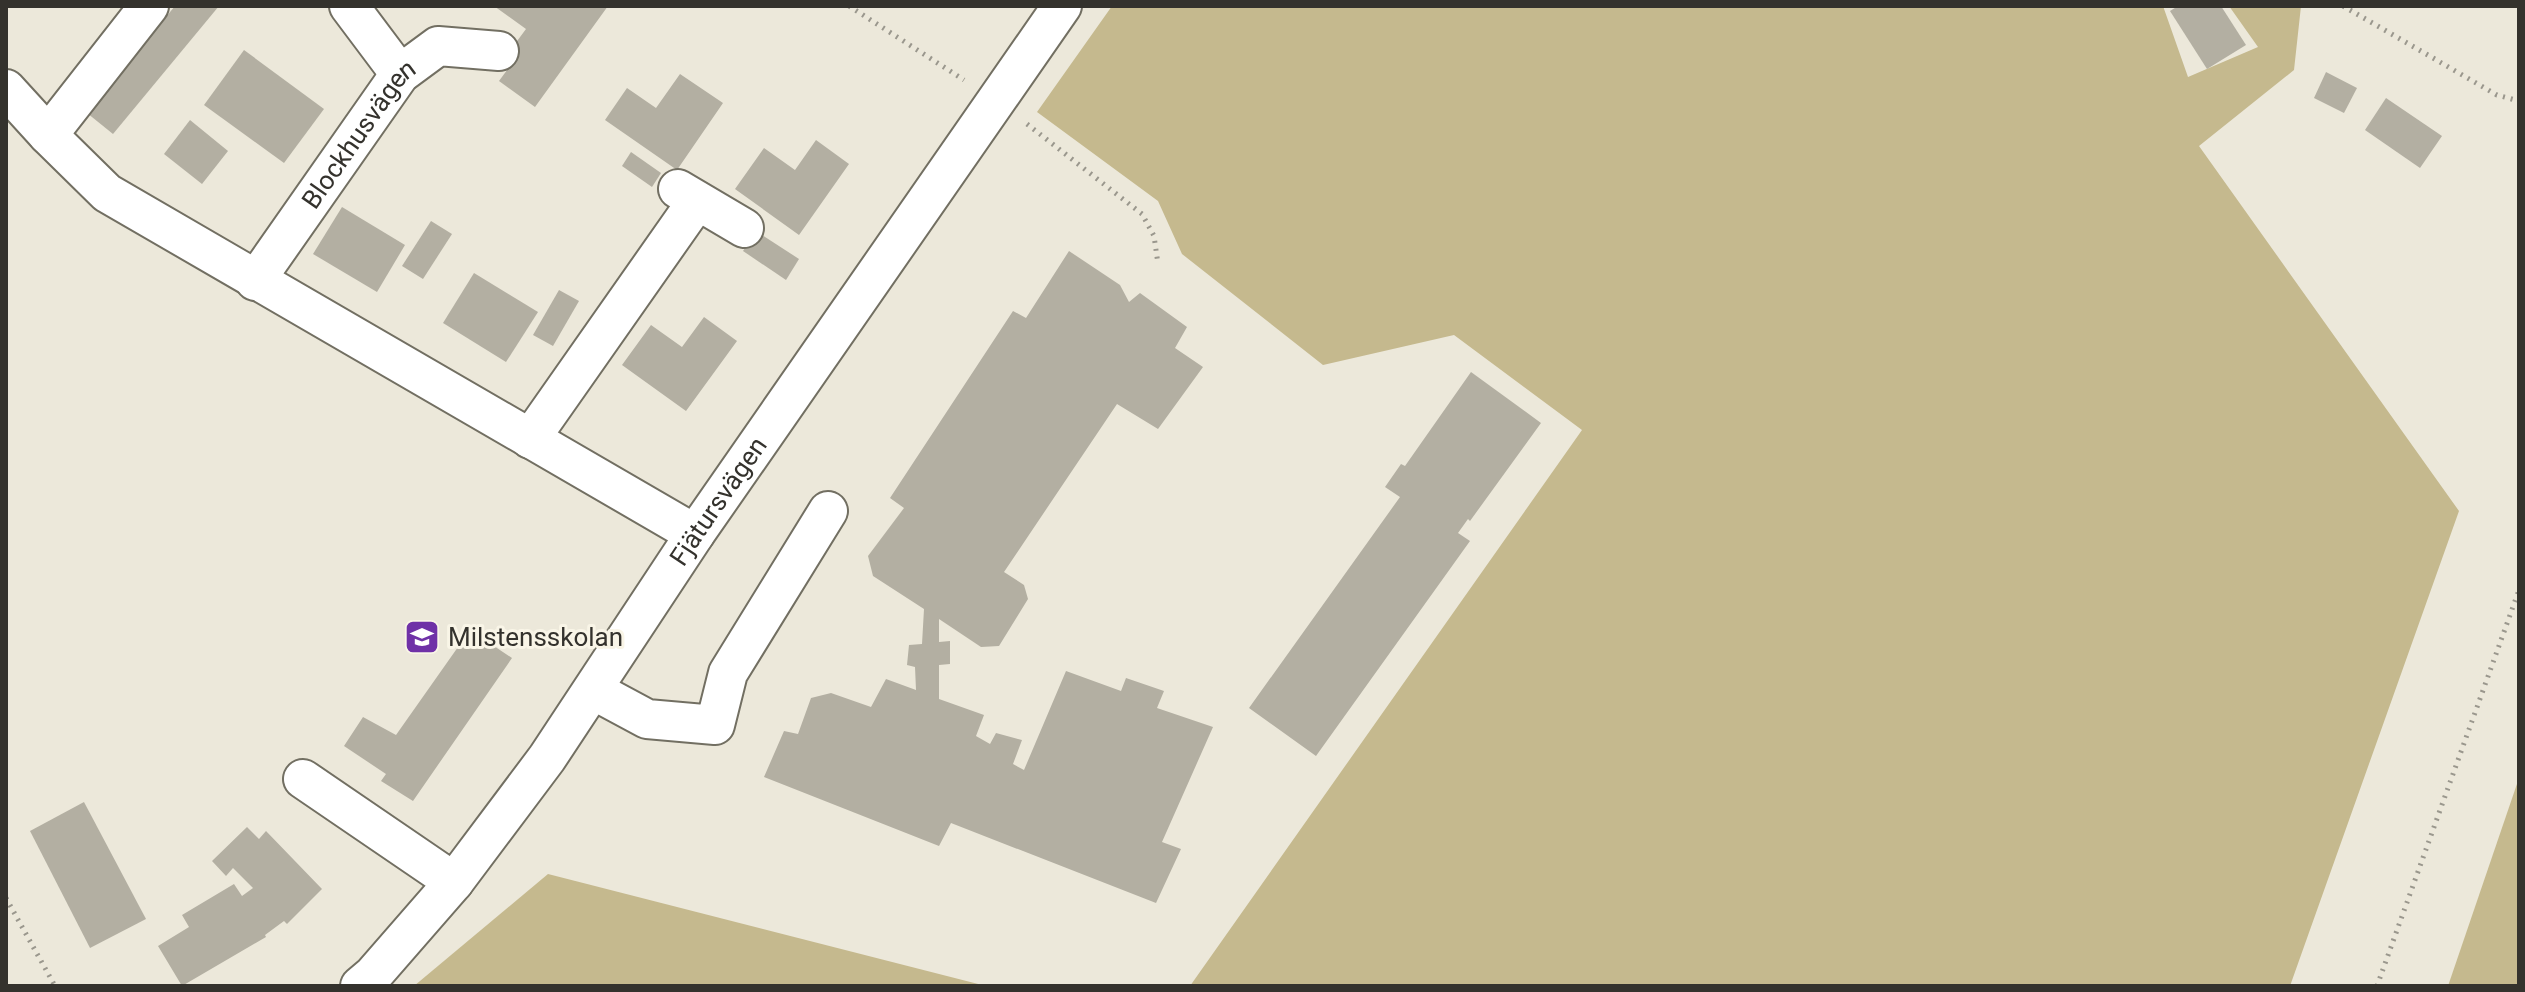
<svg xmlns="http://www.w3.org/2000/svg" width="2525" height="992" font-family="Roboto,sans-serif">
<style>
.green{fill:#c5b98e}
.building{fill:#b3afa2}
.lines{fill:none;stroke-linecap:round;stroke-linejoin:round}
.minor-casing{stroke:#726f62;stroke-width:42}
.path{stroke:#9a978d;stroke-width:5;stroke-dasharray:2 6;stroke-linecap:butt}
.minor{stroke:#fff;stroke-width:38}
.labels{text-anchor:middle;stroke-width:6;stroke-linejoin:round;paint-order:stroke}
.street-label{font-size:26px;fill:#34322d;stroke:#f9f5e7}
.poi-label{font-size:26px;fill:#34322d;stroke:#f9f5e7;text-anchor:start}
</style>
<rect width="100%" height="100%" fill="#ece8da"/>
<g class="green">
<path d="M1112,6H2163L2188,77L2258,47L2229,6H2301L2294,70L2199,146L2459,511L2290,986H1190L1582,430L1454,335L1323,365L1182,254L1158,201L1037,112Z"/>
<path d="M2519,778V986H2448Z"/>
<path d="M548,874L986,986H414Z"/>
</g>
<g class="building">
<path d="M175,6H219L113,134L87,113Z"/>
<path d="M494,6H608L535,107L499,81L510,66L503,60L526,29Z"/>
<path d="M2178,6H2221L2246,45L2207,69L2170,11Z"/>
<path d="M244,50L324,109L284,163L204,105Z"/>
<path d="M2326,72L2357,88L2344,113L2314,98Z"/>
<path d="M680,74L723,103L677,170L605,120L627,88L656,108Z"/>
<path d="M2386,98L2442,136L2420,168L2365,130Z"/>
<path d="M190,120L228,151L202,184L164,154Z"/>
<path d="M816,140L849,164L799,235L735,189L764,148L795,170Z"/>
<path d="M631,152L661,173L652,187L622,166Z"/>
<path d="M342,207L405,245L377,292L313,254Z"/>
<path d="M431,221L452,234L423,279L402,266Z"/>
<path d="M756,231L799,259L786,280L743,251Z"/>
<path d="M1069,251L1120,285L1129,302L1140,293L1187,327L1175,348L1203,367L1158,429L1117,404L1004,572L1024,585L1028,599L999,646L981,647L939,619V642L950,641V664L939,665V699L984,715L976,736L990,744L996,733L1022,740L1013,764L1024,770L1066,671L1121,691L1126,678L1164,691L1157,708L1213,727L1162,842L1181,849L1156,903L951,823L939,846L764,777L784,731L798,734L811,698L831,693L871,707L886,679L916,690L915,667L907,665L909,645L922,644L924,609L873,576L868,556L904,508L890,498L1013,311L1026,318Z"/>
<path d="M474,273L538,312L506,362L443,323Z"/>
<path d="M559,290L579,301L553,346L533,335Z"/>
<path d="M704,317L737,341L686,411L622,365L651,325L682,347Z"/>
<path d="M1471,372L1541,423L1470,521L1468,519L1458,533L1470,541L1316,756L1249,708L1400,497L1385,487L1401,464L1405,466Z"/>
<path d="M470,630L512,658L413,801L381,781L386,774L344,746L363,717L396,735Z"/>
<path d="M84,802L146,919L90,948L30,831Z"/>
<path d="M247,827L259,839L266,831L322,889L287,924L284,921L265,935L266,937L182,986L158,946L189,927L182,915L234,884L242,896L253,888L233,868L226,876L212,861Z"/>
</g>
<g class="lines">
<g class="minor-casing">
<g id="minor">
<path d="M149,6L48,135L107,193L695,534"/>
<path d="M349,6L400,74"/>
<path d="M6,89L48,135"/>
<path d="M678,189L744,228"/>
<path id="s1" d="M255,281L400,74L438,46L499,51"/>
<path d="M530,439L697,201"/>
<path d="M593,690L647,719L715,725L728,673L828,511"/>
<path d="M303,779L454,882"/>
<path id="s2" d="M360,986L373,975L454,882L547,758L695,534L1062,6"/>
</g>
</g>
<g class="path">
<path d="M849,6L964,80"/>
<path d="M2343,6L2497,95L2519,101"/>
<path d="M1027,124L1142,214L1154,236L1158,264"/>
<path d="M6,898L55,986"/>
<path d="M2377,986L2519,590"/>
</g>
<use href="#minor" class="minor"/>
</g>
<defs>
<g id="school-square" transform="scale(1.8)"><rect x="-9" y="-9" width="18" height="18" rx="4" fill="#6f31a7" stroke="#f9f5e7"/><path d="M0-5L7-2L0 1L-7-2ZM-4 1L0 2.5L4 1V4Q0 6-4 4Z" fill="#fff"/></g>
</defs>
<g fill-rule="evenodd">
<use href="#school-square" x="422" y="637"/>
</g>
<g class="labels">
<g class="street-label">
<text dy="9" stroke="none"><textPath href="#s1" startOffset="180">Blockhusvägen</textPath></text>
<text dy="9" stroke="none"><textPath href="#s2" startOffset="604">Fjätursvägen</textPath></text>
</g>
<g class="poi-label">
<text x="448" y="646">Milstensskolan</text>
</g>
</g>
<rect width="2525" height="992" fill="none" stroke="#34322d" stroke-width="16"/>
</svg>
